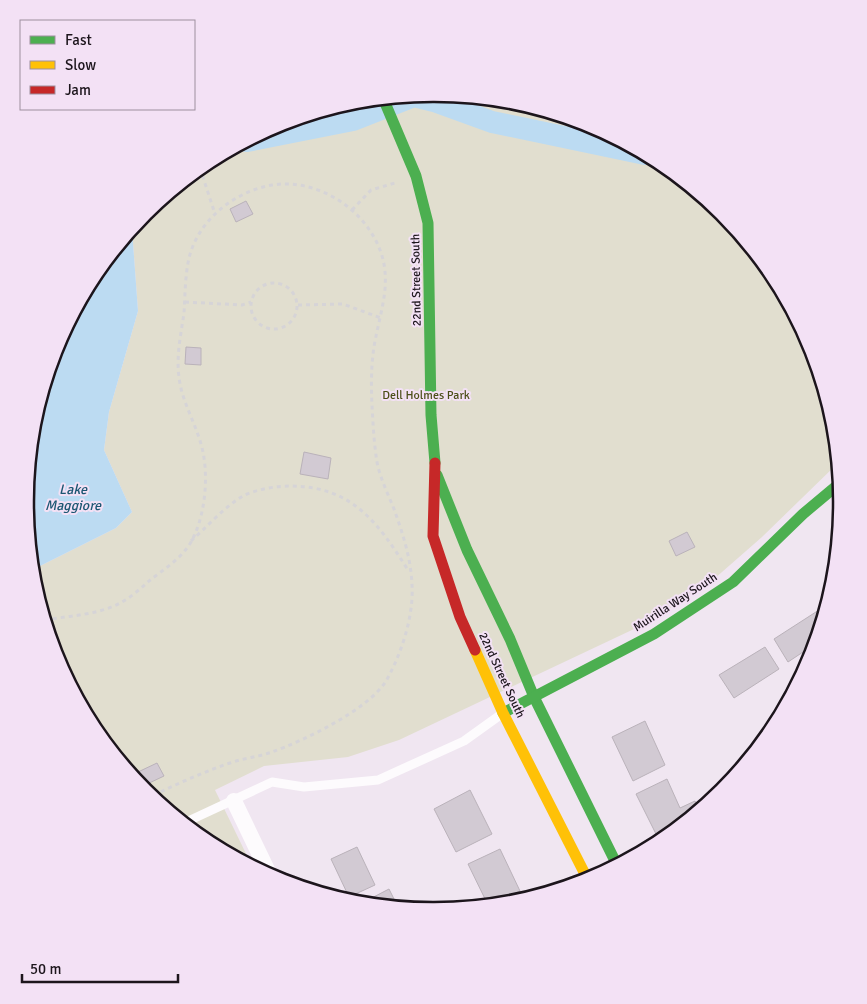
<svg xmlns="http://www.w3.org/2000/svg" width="867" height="1004" font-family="Signika,sans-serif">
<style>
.green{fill:#e1decf}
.water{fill:#bcdbf2}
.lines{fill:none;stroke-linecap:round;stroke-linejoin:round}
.canal{stroke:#bcdbf2;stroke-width:22}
.building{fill:#d2cad3;stroke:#bab2ba}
.path{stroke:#d6d4d7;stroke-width:3;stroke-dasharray:4 4;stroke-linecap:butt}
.lane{stroke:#fdfbfd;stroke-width:9}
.street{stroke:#fdfbfd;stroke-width:16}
.fast{stroke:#4caf50;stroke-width:11}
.slow{stroke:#ffc107;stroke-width:11}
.jam{stroke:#c62828;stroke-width:11}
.labels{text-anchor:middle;stroke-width:4;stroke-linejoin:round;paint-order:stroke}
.street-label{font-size:12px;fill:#1c151c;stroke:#f3e1f5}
.park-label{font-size:12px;fill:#4c4f18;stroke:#f3e1f5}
.water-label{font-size:14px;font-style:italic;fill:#1b5672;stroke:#f3e1f5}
.rim{fill:none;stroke:#1c151c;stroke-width:2.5}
</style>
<rect width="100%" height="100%" fill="#f0e6f1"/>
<path class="green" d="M434,94L513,101L590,125L661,163L723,213L773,275L811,346L834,423L838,463L762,537L714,579L651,621L399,740L348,757L264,766L215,790L252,866L206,841L144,791L94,729L56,658L33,581L32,570L116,528L132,512L104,450L109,412L138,311L132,229C184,165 274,118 354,101C380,96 408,96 434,94Z"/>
<path class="water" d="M132,229L138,311L109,412L104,450L132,512L116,528L32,570L25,502L33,422L56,345L94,275Z"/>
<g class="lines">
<path class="canal" d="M247,141L353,120L414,96L434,101L492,122L645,154"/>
</g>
<g class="building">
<path d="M246,201L253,214L236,222L230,209Z"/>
<path d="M186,347L201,348V365L185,364Z"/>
<path d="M304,452L331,458L328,479L300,474Z"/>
<path d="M687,532L695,547L676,556L669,541Z"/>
<path d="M819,610L824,617L815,644L788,662L774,639Z"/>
<path d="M765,647L779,669L734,698L719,675Z"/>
<path d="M645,721L665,765L633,781L612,737Z"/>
<path d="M157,763L164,776L145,785L138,772Z"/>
<path d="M667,779L680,808L695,801L699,810L682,824L657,836L636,794Z"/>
<path d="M470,790L492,834L456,852L434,809Z"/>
<path d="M357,847L375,885L349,897L331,859Z"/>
<path d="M500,849L520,891L488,905L468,864Z"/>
<path d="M389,889L398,907L362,903Z"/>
</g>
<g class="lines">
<g class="path">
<path d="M200,168L215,214"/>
<path d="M352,210L371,190L395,183"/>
<circle cx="274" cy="306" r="23"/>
<path d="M185,302L242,305L251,302"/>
<path d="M298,305L343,304L381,318"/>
<path d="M191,541C207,527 224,507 243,496C257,489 276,486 292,486C353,487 378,523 408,570"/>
<path d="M45,620C68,616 93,615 114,606C128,600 139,590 149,581C163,570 182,558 191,542C204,519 208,484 204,458C200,429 182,405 179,377C176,356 181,334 184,313C185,297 185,279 188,263C195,223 232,192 272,185C317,178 364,208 380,250C392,281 381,310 375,341C371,362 371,384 372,405C373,424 374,444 377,462C380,478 388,494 394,509C403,534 411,559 412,585C414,616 401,655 386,681C368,710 303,741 272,752C258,757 244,758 230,763C203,772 177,784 152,796"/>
</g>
<path class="lane" d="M184,823L272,782L304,787L378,780L464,741L503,713"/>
<path class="street" d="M234,801L270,876"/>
<g class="fast">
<path d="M383,98L416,176L428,223L431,415L435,463"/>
<path d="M437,475L467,550L510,639L534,697L617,865"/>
<path d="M503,713L654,634L733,582L803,514L840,483"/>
</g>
<path class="slow" d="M475,650L503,713L588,880"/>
<path class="jam" d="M435,463L433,536L460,617L475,650"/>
</g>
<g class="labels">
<g class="street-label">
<text transform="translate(416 280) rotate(-91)" y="4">22nd Street South</text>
<text transform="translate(675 602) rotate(-33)" y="4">Muirilla Way South</text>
<text transform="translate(502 675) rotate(65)" y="4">22nd Street South</text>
</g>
<g class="park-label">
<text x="426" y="399">Dell Holmes Park</text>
</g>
<g class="water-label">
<text x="73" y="494">Lake<tspan x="73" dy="16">Maggiore</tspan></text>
</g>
</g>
<path d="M0 0H867V1004H0ZM433 102H434A399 399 0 0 1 833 501V503A399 399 0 0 1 434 902H433A399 399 0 0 1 34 503V501A399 399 0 0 1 433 102Z" fill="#f3e1f5" fill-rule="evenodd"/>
<path class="rim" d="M433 102H434A399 399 0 0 1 833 501V503A399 399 0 0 1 434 902H433A399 399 0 0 1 34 503V501A399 399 0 0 1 433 102Z"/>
<rect x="20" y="20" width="175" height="90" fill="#f3e1f5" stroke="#9d8f9e"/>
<rect x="30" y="36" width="25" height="8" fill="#4caf50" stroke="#9d8f9e"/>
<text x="65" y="45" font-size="15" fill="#1c151c">Fast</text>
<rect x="30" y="61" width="25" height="8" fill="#ffc107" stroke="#9d8f9e"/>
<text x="65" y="70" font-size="15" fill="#1c151c">Slow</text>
<rect x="30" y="86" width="25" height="8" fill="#c62828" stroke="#9d8f9e"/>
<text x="65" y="95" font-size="15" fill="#1c151c">Jam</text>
<path d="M22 974v8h156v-8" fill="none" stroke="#1c151c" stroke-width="2.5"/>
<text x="30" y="974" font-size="15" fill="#1c151c" stroke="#f3e1f5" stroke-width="4" paint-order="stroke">50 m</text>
</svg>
